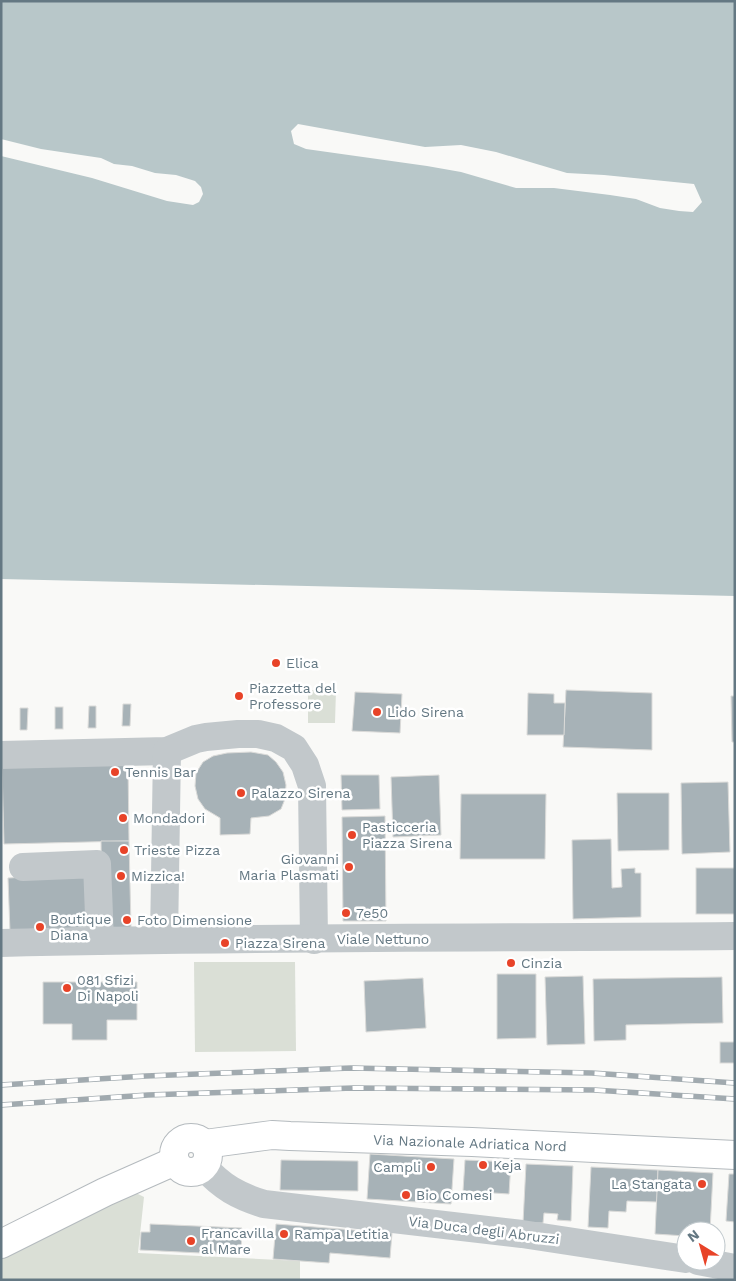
<svg xmlns="http://www.w3.org/2000/svg" width="736" height="1281" font-family="'Work Sans',sans-serif">
<style>
.green{fill:#dadfd6}
.water{fill:#b8c7c9}
.pier{fill:#f9f9f7}
.building{fill:#a7b2b7;stroke:#dbdbd9}
.lines{fill:none;stroke-linecap:round;stroke-linejoin:round}
.major-casing{stroke:#b4babe;stroke-width:30}
.minor{stroke:#c2c8cb;stroke-width:28}
.major{stroke:#fff;stroke-width:28}
.rail-casing{stroke:#a1aaaf;stroke-width:5.5}
.rail{stroke:#fff;stroke-width:4;stroke-dasharray:11;stroke-linecap:butt}
.poi-dot{fill:#e84328;stroke:#fff;stroke-width:2}
.labels{text-anchor:middle;stroke-width:5;stroke-linejoin:round;paint-order:stroke}
.poi-label{font-size:14px;fill:#647883;stroke:#fff;text-anchor:start}
.street-label{font-size:14px;fill:#647883;stroke:#fff}
</style>
<rect width="100%" height="100%" fill="#f9f9f7"/>
<g class="green">
<path d="M308,690H336L335,723H308Z"/>
<path d="M194,962H295L296,1051L195,1052Z"/>
<path d="M136,1193L144,1197L138,1253L300,1261V1280H1V1258L120,1194Z"/>
</g>
<path class="water" d="M1,1H735V596L1,579Z"/>
<g class="pier">
<path d="M298,124L425,147L461,145L496,152L567,173L604,175L694,184L702,202L693,212L679,211L660,208L636,199L610,195L554,188H516L461,172L427,166L306,149L294,144L291,131Z"/>
<path d="M1,139L41,149L101,158L114,164L132,166L155,173L176,175L195,181L201,187L203,194L199,202L193,205L167,201L92,178L1,156Z"/>
</g>
<g class="building">
<path d="M566,690L652,693V750L563,747Z"/>
<path d="M355,692L402,694L400,733L352,731Z"/>
<path d="M528,693L554,694V703H565L564,735H527Z"/>
<path d="M731,696H735V742H732Z"/>
<path d="M123,704H131L130,726H122Z"/>
<path d="M89,706H96V728H88Z"/>
<rect x="55" y="707" width="8" height="22"/>
<path d="M20,708H28L27,730H20Z"/>
<path d="M251,752L268,755L276,762L283,772L286,785L285,799L281,809L269,816L251,818L250,834L220,835V818L205,809L198,799L195,786L196,773L203,762L213,756L227,753Z"/>
<path d="M128,764L129,841L4,844L2,767Z"/>
<path d="M341,775H379L380,809L342,810Z"/>
<path d="M439,775L441,835L393,837L391,777Z"/>
<path d="M728,782L730,852L682,854L681,783Z"/>
<path d="M617,793H669V850L618,851Z"/>
<path d="M461,794H546L545,859H460Z"/>
<path d="M385,816L386,921H343L342,817Z"/>
<path d="M611,839L612,888L622,887L621,869L635,868V873H641V917L573,919L572,840Z"/>
<path d="M101,841H129L131,928L102,927Z"/>
<rect x="696" y="868" width="39" height="46"/>
<path d="M90,874L93,927L10,932L8,878Z"/>
<path d="M497,974H536V1038L497,1039Z"/>
<path d="M583,976L585,1044L547,1045L545,977Z"/>
<path d="M722,977L723,1023L626,1025V1040L594,1041L593,979Z"/>
<path d="M423,978L426,1028L366,1032L364,981Z"/>
<path d="M43,982H137V1020H107V1040H72V1024H43Z"/>
<rect x="720" y="1042" width="15" height="21"/>
<path d="M370,1154L454,1159L451,1204L367,1199Z"/>
<path d="M281,1160L358,1161V1191L280,1190Z"/>
<path d="M465,1160L511,1162L509,1194L463,1191Z"/>
<path d="M526,1164L573,1166L571,1221L557,1220L558,1214L544,1213L543,1223H523Z"/>
<path d="M591,1167L658,1170L657,1202L627,1201L626,1212L609,1211L608,1228L588,1227Z"/>
<path d="M658,1170L713,1173L710,1231H686V1236L655,1234Z"/>
<path d="M729,1174H735V1222L726,1221Z"/>
<path d="M150,1224L242,1228L241,1255L140,1250L141,1232H150Z"/>
<path d="M276,1224L392,1233L390,1258L330,1253L329,1263L273,1259Z"/>
</g>
<g class="lines">
<g class="major-casing">
<g id="major">
<circle cx="191" cy="1155" r="17"/>
<path d="M205,1144L272,1135L290,1136L472,1142L735,1155"/>
<path d="M1,1244L105,1192L175,1161"/>
</g>
</g>
<g class="minor">
<path d="M1,755L167,751L196,739L206,737L238,734H258L276,738L294,748L305,765L312,786L314,940"/>
<path d="M23,867L97,864L100,941"/>
<path d="M164,939L167,751"/>
<path d="M1,943C246,937 490,938 735,936"/>
<path d="M204,1167C222,1187 238,1196 264,1204L522,1234L686,1259"/>
<path d="M698,1261L735,1268"/>
</g>
<use href="#major" class="major"/>
<g class="rail-casing">
<g id="rail">
<path d="M1,1085L146,1076L351,1068L592,1073L735,1083"/>
<path d="M1,1105L148,1095L353,1088L594,1090L735,1099"/>
</g>
</g>
<use href="#rail" class="rail"/>
</g>
<g class="poi-dot">
<circle cx="276" cy="663" r="5"/>
<circle cx="239" cy="696" r="5"/>
<circle cx="377" cy="712" r="5"/>
<circle cx="115" cy="772" r="5"/>
<circle cx="241" cy="793" r="5"/>
<circle cx="123" cy="818" r="5"/>
<circle cx="352" cy="835" r="5"/>
<circle cx="124" cy="850" r="5"/>
<circle cx="349" cy="867" r="5"/>
<circle cx="121" cy="876" r="5"/>
<circle cx="346" cy="913" r="5"/>
<circle cx="127" cy="920" r="5"/>
<circle cx="40" cy="927" r="5"/>
<circle cx="225" cy="943" r="5"/>
<circle cx="511" cy="963" r="5"/>
<circle cx="67" cy="988" r="5"/>
<circle cx="483" cy="1165" r="5"/>
<circle cx="431" cy="1167" r="5"/>
<circle cx="702" cy="1184" r="5"/>
<circle cx="406" cy="1195" r="5"/>
<circle cx="284" cy="1234" r="5"/>
<circle cx="191" cy="1241" r="5"/>
</g>
<g class="labels">
<g class="poi-label">
<text x="286" y="668">Elica</text>
<text x="249" y="693">Piazzetta del<tspan x="249" dy="16">Professore</tspan></text>
<text x="387" y="717">Lido Sirena</text>
<text x="125" y="777">Tennis Bar</text>
<text x="251" y="798">Palazzo Sirena</text>
<text x="133" y="823">Mondadori</text>
<text x="362" y="832">Pasticceria<tspan x="362" dy="16">Piazza Sirena</tspan></text>
<text x="134" y="855">Trieste Pizza</text>
<text x="339" y="864" text-anchor="end">Giovanni<tspan x="339" dy="16">Maria Plasmati</tspan></text>
<text x="131" y="881">Mizzica!</text>
<text x="356" y="918">7e50</text>
<text x="50" y="924">Boutique<tspan x="50" dy="16">Diana</tspan></text>
<text x="137" y="925">Foto Dimensione</text>
<text x="235" y="948">Piazza Sirena</text>
<text x="521" y="968">Cinzia</text>
<text x="77" y="985">081 Sfizi<tspan x="77" dy="16">Di Napoli</tspan></text>
<text x="493" y="1170">Keja</text>
<text x="421" y="1172" text-anchor="end">Campli</text>
<text x="692" y="1189" text-anchor="end">La Stangata</text>
<text x="416" y="1200">Bio Comesi</text>
<text x="201" y="1238">Francavilla<tspan x="201" dy="16">al Mare</tspan></text>
<text x="294" y="1239">Rampa Letitia</text>
</g>
<g class="street-label">
<text x="383" y="944">Viale Nettuno</text>
<text transform="translate(470 1143) rotate(2)" y="5">Via Nazionale Adriatica Nord</text>
<text transform="translate(484 1230) rotate(7)" y="5">Via Duca degli Abruzzi</text>
</g>
</g>
<rect width="736" height="1281" fill="none" stroke="#647883" stroke-width="5"/>
<g transform="translate(701 1246) rotate(323)"><circle r="24" fill="#ffffff" stroke="#c1c9cd"/>
<path d="M0-4L9 19L0 12L-9 19Z" fill="#e84328"/>
<text y="-8" font-size="14" font-weight="bold" text-anchor="middle" fill="#647883">N</text>
</g>
</svg>
